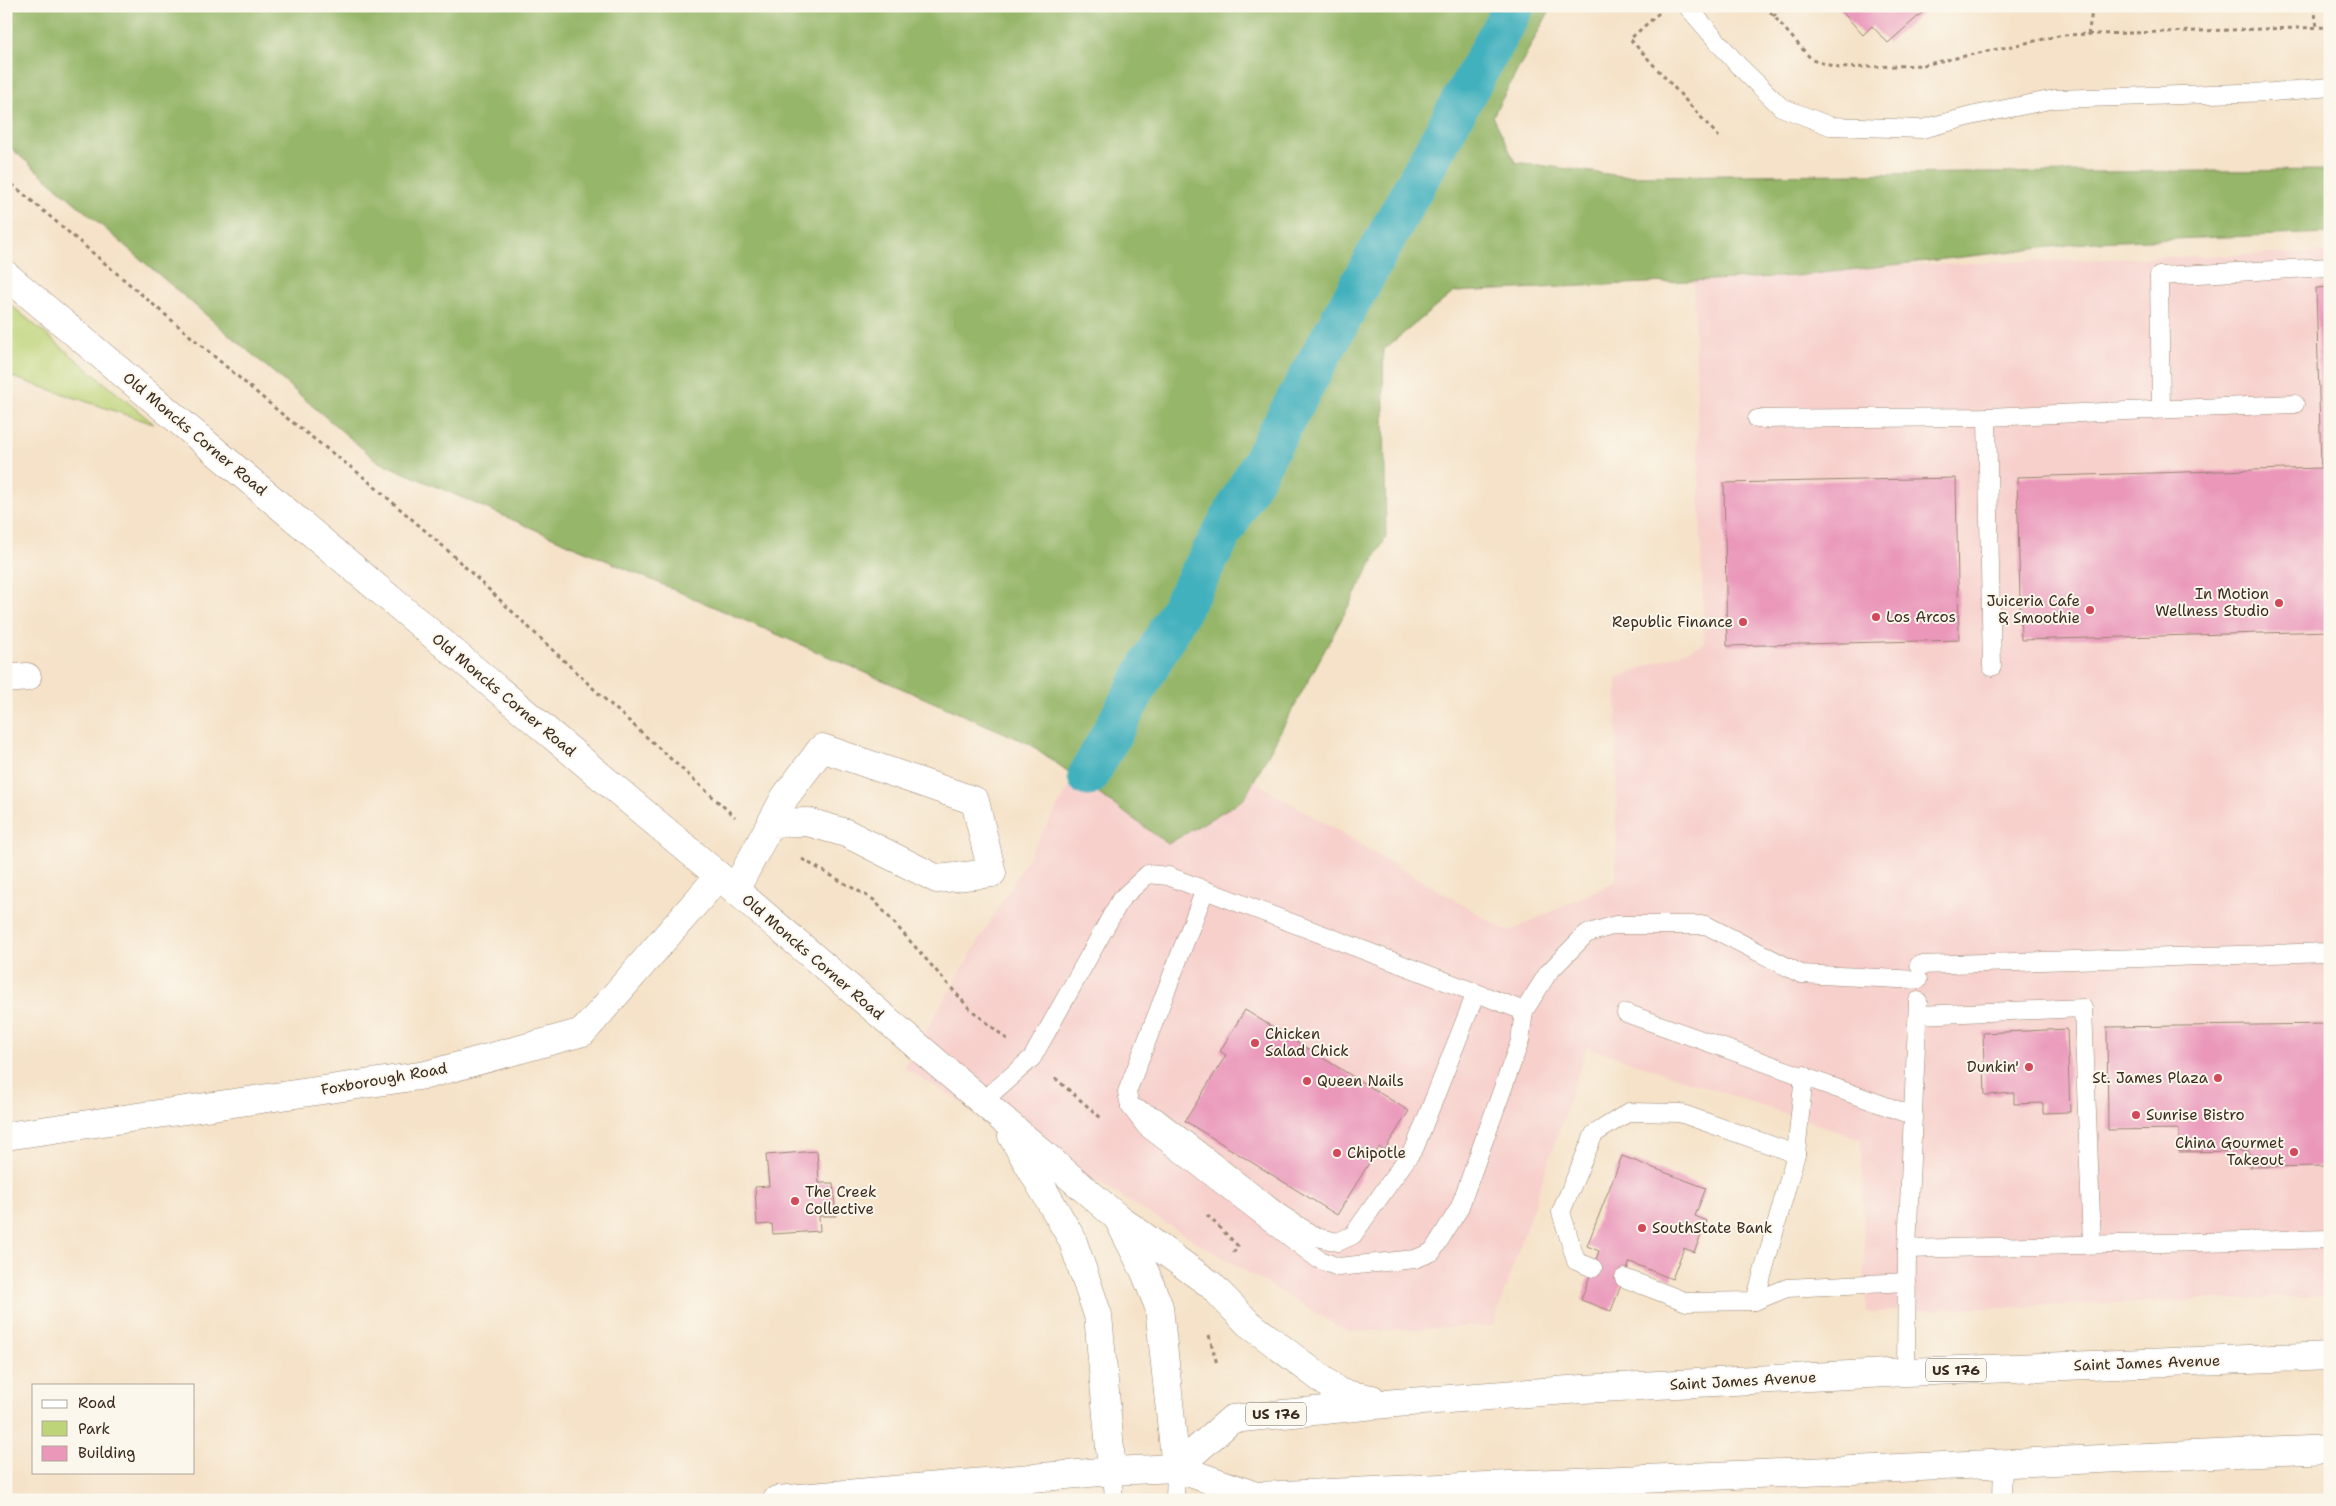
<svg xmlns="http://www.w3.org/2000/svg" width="2336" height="1506" font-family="'Shantell Sans',sans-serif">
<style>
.built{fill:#f7d0cc}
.green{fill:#bdd479;stroke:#7c7f4c}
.forest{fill:#96b669;stroke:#687044}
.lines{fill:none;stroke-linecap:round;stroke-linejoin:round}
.canal{stroke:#42b1be;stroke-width:41}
.building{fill:#ea97ba}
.service-casing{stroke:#988673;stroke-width:19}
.minor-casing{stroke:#988673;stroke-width:29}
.tertiary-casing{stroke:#988673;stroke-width:29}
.primary-casing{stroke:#988673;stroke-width:29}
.path{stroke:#988673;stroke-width:3;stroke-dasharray:4 4;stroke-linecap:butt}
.service{stroke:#fff;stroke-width:18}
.minor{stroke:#fff;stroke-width:28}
.tertiary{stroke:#fff;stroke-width:28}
.primary{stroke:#fff;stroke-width:28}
.poi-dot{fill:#d1495b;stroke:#fbf7ec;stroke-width:2}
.labels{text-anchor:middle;stroke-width:4;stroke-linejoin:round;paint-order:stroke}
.shield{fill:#fbf7ec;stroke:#75685c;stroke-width:1}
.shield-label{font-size:14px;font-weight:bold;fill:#3b2a1e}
.street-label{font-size:15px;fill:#3b2a1e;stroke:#fbf7ec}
.poi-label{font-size:15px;fill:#3b2a1e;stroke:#fbf7ec;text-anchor:start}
</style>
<rect width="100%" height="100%" fill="#fbf7ec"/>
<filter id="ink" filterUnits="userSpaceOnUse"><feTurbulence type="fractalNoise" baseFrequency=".02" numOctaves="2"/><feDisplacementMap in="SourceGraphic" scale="10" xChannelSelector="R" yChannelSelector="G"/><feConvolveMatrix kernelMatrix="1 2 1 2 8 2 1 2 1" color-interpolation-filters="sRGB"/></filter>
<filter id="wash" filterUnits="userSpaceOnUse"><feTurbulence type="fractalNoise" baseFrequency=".0096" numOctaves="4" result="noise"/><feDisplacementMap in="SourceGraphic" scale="20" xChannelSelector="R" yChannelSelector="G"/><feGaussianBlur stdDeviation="1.12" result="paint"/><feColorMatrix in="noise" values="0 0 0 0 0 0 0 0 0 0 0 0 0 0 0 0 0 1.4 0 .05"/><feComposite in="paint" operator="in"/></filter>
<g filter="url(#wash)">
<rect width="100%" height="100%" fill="#f5e2c8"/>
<path class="built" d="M2330,252V1296L1866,1312L1861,1139L1587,1047L1493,1326L1348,1332L904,1068L1097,740L1194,746L1509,932L1616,881L1617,678L1704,644L1693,272Z"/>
<path class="green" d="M6,301L154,424L6,375Z"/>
<path class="forest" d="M6,6H1552L1493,116L1515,162L1622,176L2330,170V233L2094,242L1796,276L1454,292L1383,350L1386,537L1244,799L1168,844L1030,744L377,461L6,144Z"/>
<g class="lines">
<path class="canal" d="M1088,776L1514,6"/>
</g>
<g id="blocks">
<g class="building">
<path d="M1837,6H1930L1888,43L1872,26L1863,35Z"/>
<path d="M2330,287V631L2021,640L2017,477L2321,468L2316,288Z"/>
<path d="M1956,478L1959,640L1727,646L1724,483Z"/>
<path d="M1245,1010L1409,1111L1384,1151L1379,1147L1337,1215L1185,1121L1226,1055L1220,1051Z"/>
<path d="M2330,1024V1166L2250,1167L2249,1151L2179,1152V1129L2108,1130L2107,1027Z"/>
<path d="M2067,1029L2070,1112L2043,1113V1103L2014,1104V1093L1985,1095L1983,1033Z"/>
<path d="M817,1151L819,1183H833L836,1216H819L820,1231L773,1234L772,1224L757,1225L755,1187L769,1186L766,1155Z"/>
<path d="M1622,1156L1706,1188L1695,1216L1707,1221L1694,1252L1684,1248L1672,1279L1630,1262L1611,1311L1581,1300L1599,1251L1587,1246Z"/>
</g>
</g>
</g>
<g filter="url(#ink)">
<use href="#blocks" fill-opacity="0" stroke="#988673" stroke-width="1"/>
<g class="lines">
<g class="service-casing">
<g id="service">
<path d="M1687,6L1737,64L1781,107L1830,126L1922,129L1975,115L2055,99L2273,92L2330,87"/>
<path d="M2161,408L2159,276L2330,267"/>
<path d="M1987,417L1992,667"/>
<path d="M1757,419L1987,417L2295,404"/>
<path d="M1205,890L1127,1092L1130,1106L1146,1127L1318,1259L1338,1267L1415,1259L1432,1252L1459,1209L1520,1041L1524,1011"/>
<path d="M1919,965L2330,952"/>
<path d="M1626,1013L1914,1116"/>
<path d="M1918,1015L2083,1008L2092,1244"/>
<path d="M982,1102L1032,1058L1121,899L1148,874L1168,876L1524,1011L1548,973L1586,934L1615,925H1706L1801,974L1918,980"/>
<path d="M1130,1106L1156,1117L1279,1213L1316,1237L1338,1242L1353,1235L1415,1147L1476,993"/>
<path d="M1907,1249L2330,1239"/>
<path d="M1593,1268L1576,1261L1561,1212L1594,1134L1629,1112L1680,1113L1796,1154"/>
<path d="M1624,1278L1687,1302L1755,1301L1787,1288L1907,1282"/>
<path d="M1755,1301L1796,1154L1804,1075"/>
<path d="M1906,1372L1907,1249L1918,1001"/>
<path d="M1112,1471L1114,1500"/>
<path d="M1175,1500L1176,1468"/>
<path d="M2002,1500L2003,1463"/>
</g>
</g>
<g class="minor-casing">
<g id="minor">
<path d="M6,679L27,677"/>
<path d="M735,890L785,797L822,748L975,801L992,873L937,879L846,833L808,822L771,823"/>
<path d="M6,1136L426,1075L583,1032L719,876"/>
</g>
</g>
<g class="tertiary-casing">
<g id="tertiary">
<path d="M6,275L719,876L1117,1217L1145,1272L1159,1307L1176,1468"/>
<path d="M1012,1136L1072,1239L1098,1315L1112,1471"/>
</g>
</g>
<g class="primary-casing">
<g id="primary">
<path d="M1117,1217L1210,1284L1248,1323L1340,1393L1372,1399"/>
<path d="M1176,1468L1232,1419L1396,1403L1582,1389L1906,1372L2330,1356"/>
<path d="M777,1500L1112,1471L1176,1468L1256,1496L2330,1449"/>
</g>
</g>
<g class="path">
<path d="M1765,6L1812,60L1839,68L1923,65L2063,35L2330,27"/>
<path d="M2314,6L2317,27"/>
<path d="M1659,13L1630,39L1719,137"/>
<path d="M1773,16L1785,6"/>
<path d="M2088,35L2093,6"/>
<path d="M6,179L283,415L361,475L444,547L597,692L735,817"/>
<path d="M802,859L874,900L969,1008L1007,1039"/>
<path d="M1055,1078L1101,1118"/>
<path d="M1207,1215L1238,1246L1231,1256"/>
<path d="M1209,1335L1217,1364"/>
</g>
<use href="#service" class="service"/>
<use href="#minor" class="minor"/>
<use href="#tertiary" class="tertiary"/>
<use href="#primary" class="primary"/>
</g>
</g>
<g class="poi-dot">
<circle cx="2279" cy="603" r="5"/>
<circle cx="2090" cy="610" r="5"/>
<circle cx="1876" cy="617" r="5"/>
<circle cx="1743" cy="622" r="5"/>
<circle cx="1255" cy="1043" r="5"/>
<circle cx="2029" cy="1067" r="5"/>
<circle cx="2218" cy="1078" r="5"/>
<circle cx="1307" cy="1081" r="5"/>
<circle cx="2136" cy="1115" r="5"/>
<circle cx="2294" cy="1152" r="5"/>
<circle cx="1337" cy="1153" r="5"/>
<circle cx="795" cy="1201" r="5"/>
<circle cx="1642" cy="1228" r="5"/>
</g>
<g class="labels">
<g class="shield">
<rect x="1926" y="1358.5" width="60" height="23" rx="4"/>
<rect x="1246" y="1402.5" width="60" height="23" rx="4"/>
</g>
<g class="shield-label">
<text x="1956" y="1375">US 176</text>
<text x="1276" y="1419">US 176</text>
</g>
<g class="street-label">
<text transform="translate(195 434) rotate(40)" y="5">Old Moncks Corner Road</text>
<text transform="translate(504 695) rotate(40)" y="5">Old Moncks Corner Road</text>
<text transform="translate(813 957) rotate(41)" y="5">Old Moncks Corner Road</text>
<text transform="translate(384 1079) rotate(-10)" y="5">Foxborough Road</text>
<text transform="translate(2147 1363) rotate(-2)" y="5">Saint James Avenue</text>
<text transform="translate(1743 1381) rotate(-3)" y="5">Saint James Avenue</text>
</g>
<g class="poi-label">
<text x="2269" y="599" text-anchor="end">In Motion<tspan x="2269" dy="17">Wellness Studio</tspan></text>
<text x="2080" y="606" text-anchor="end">Juiceria Cafe<tspan x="2080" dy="17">&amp; Smoothie</tspan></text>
<text x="1886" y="622">Los Arcos</text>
<text x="1733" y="627" text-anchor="end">Republic Finance</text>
<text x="1265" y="1039">Chicken<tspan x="1265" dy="17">Salad Chick</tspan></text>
<text x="2019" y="1072" text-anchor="end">Dunkin'</text>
<text x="2208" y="1083" text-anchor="end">St. James Plaza</text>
<text x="1317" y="1086">Queen Nails</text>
<text x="2146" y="1120">Sunrise Bistro</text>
<text x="2284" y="1148" text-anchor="end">China Gourmet<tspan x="2284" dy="17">Takeout</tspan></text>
<text x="1347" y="1158">Chipotle</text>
<text x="805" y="1197">The Creek<tspan x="805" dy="17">Collective</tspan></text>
<text x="1652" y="1233">SouthState Bank</text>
</g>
</g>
<rect width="2336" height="1506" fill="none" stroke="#fbf7ec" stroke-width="25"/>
<rect x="32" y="1384" width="162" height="90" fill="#fbf7ec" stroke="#aea59a"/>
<rect x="42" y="1400" width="25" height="8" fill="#ffffff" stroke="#aea59a"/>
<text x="78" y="1408" font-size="15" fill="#3b2a1e">Road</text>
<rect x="42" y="1421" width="25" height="15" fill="#bdd479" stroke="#aea59a"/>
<text x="78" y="1434" font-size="15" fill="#3b2a1e">Park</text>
<rect x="42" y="1446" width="25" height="15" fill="#ea97ba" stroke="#aea59a"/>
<text x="78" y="1458" font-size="15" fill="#3b2a1e">Building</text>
</svg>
